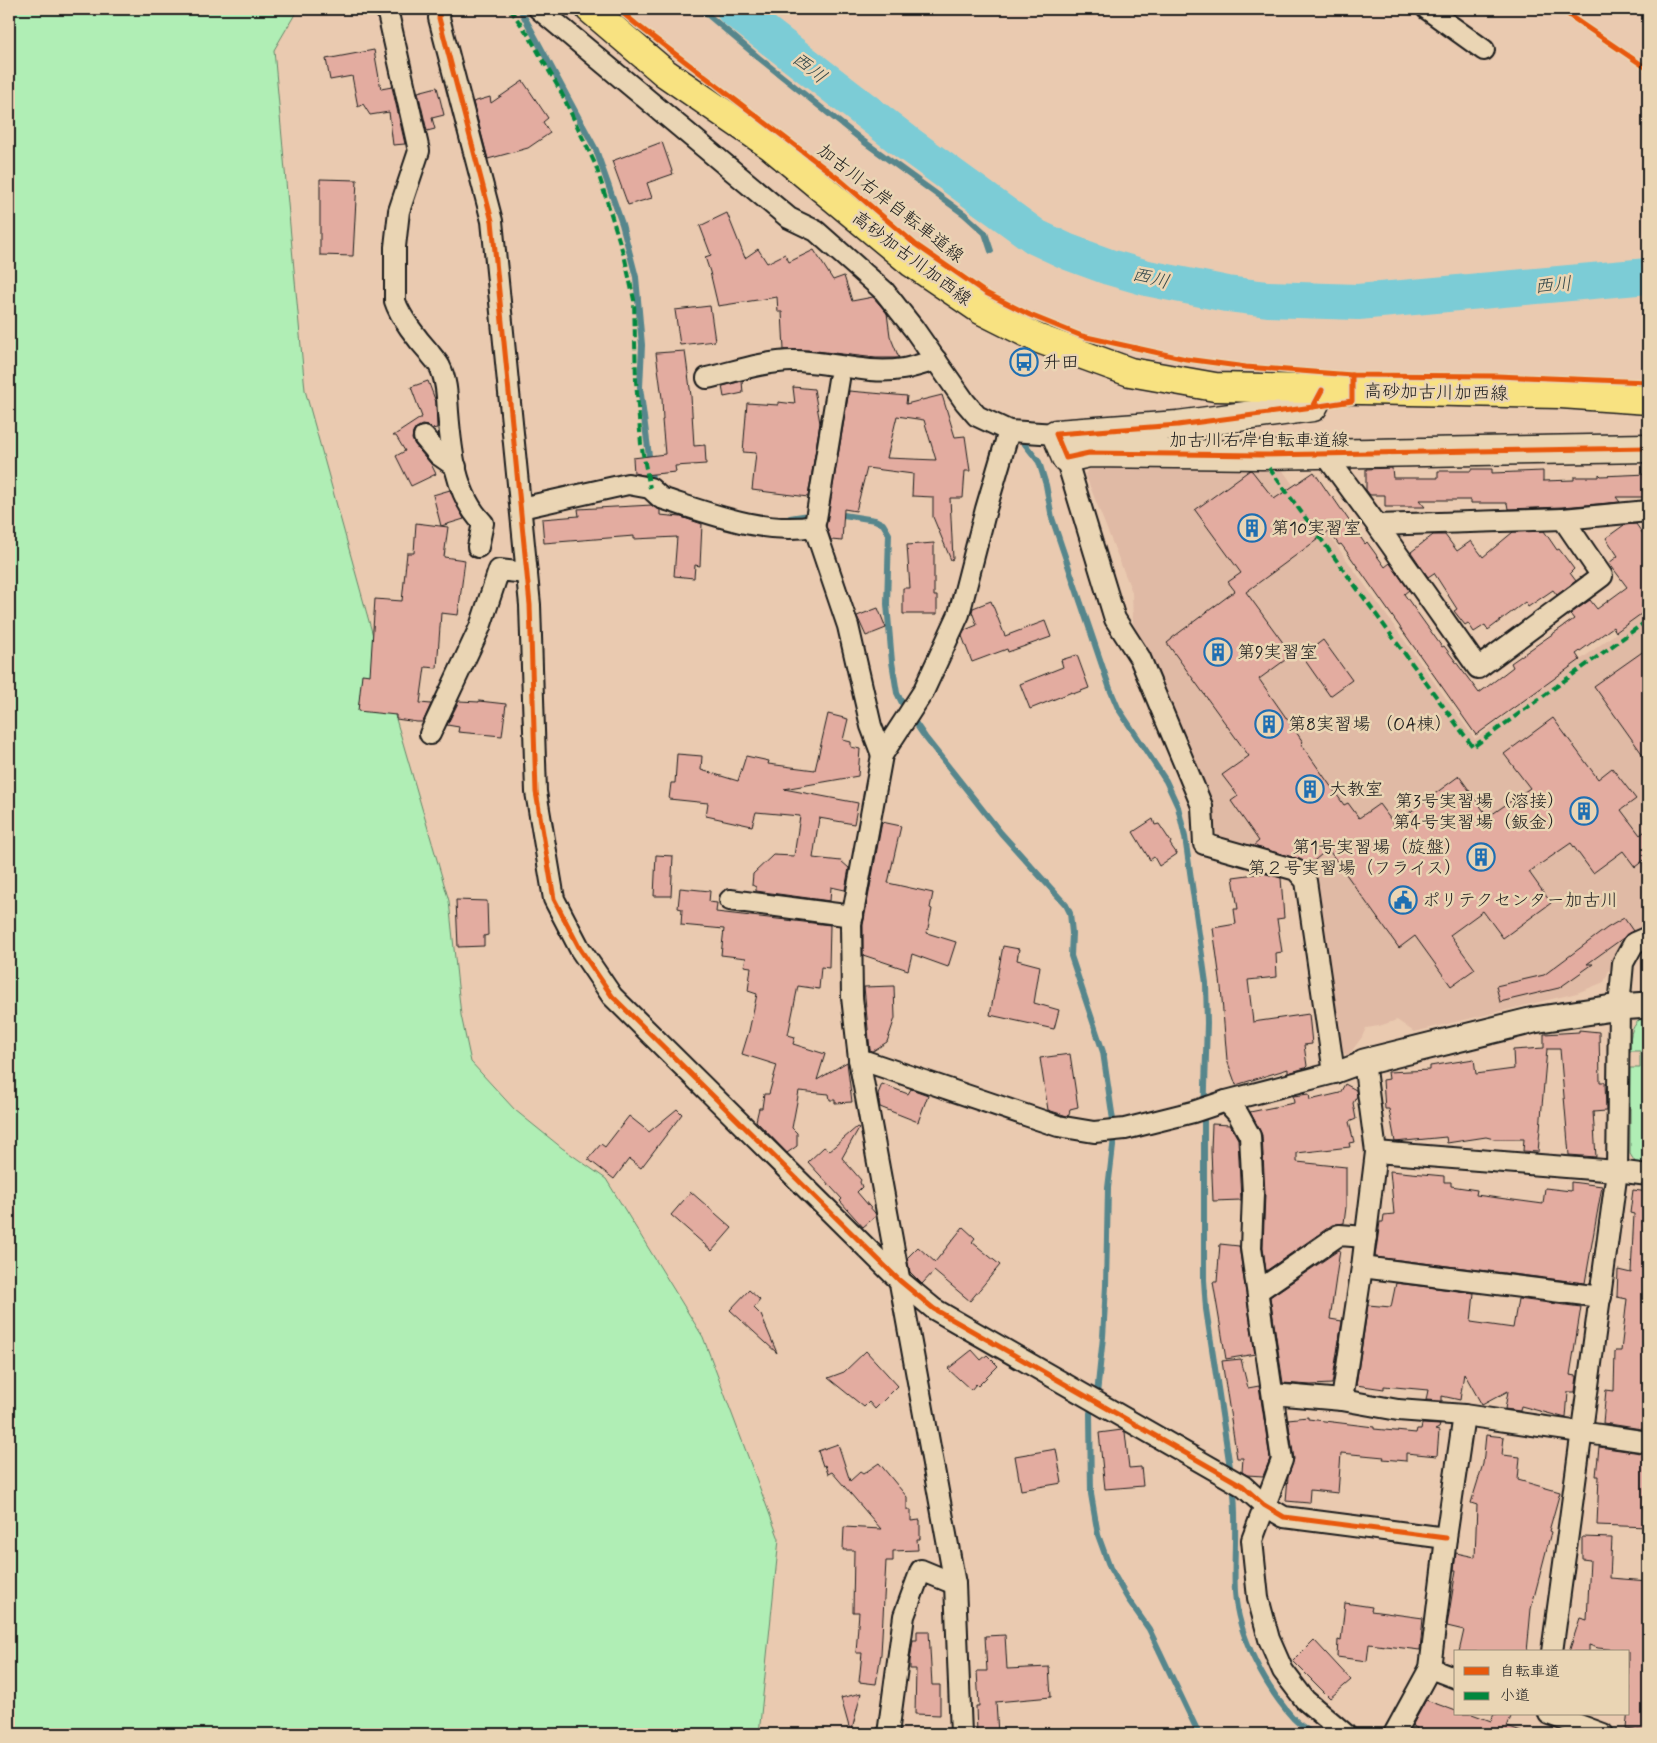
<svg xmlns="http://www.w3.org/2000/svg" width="1657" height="1743" font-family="Mynerve,'Klee One',sans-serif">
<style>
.built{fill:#e0baa5}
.green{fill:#b0eeb5;stroke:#668568}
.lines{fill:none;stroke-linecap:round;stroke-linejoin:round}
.stream{stroke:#56868c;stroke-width:6}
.river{stroke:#7cccd6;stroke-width:36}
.building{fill:#e3aca0;stroke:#1c1c1c;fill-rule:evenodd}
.minor-casing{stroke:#1c1c1c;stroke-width:24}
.tertiary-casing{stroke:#1c1c1c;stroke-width:29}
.secondary-casing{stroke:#1c1c1c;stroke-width:31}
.primary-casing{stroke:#1c1c1c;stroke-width:31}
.minor{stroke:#ead5b4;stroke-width:20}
.tertiary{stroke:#ead5b4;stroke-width:25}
.secondary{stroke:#ead5b4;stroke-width:28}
.primary{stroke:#f8e281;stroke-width:28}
.quiet{stroke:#00873e;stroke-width:4;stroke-dasharray:8 4;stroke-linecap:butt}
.cycleway-casing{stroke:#ead5b4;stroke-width:8}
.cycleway{stroke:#e8590c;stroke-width:5}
.labels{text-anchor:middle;stroke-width:5;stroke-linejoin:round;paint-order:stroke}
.street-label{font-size:18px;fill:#1c1c1c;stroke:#ead5b4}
.poi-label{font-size:18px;fill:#1c1c1c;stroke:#ead5b4;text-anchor:start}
.water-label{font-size:19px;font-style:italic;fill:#34484a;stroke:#ead5b4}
</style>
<rect width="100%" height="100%" fill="#eacab0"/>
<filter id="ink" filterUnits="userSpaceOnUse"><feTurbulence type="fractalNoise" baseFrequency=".02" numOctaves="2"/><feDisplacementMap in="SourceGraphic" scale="10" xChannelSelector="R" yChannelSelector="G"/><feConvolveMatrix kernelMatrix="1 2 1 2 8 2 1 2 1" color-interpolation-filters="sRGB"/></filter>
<g filter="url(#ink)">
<path class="built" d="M1276,461L1475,739L1648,609V928L1615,957L1604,982L1577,993L1414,1032L1397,1020L1379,1026L1366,1028L1362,1037L1348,1056L1336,1047L1312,868L1232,845L1218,838L1212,812L1148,656L1133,623L1132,592L1085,474L1093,464Z"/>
<g class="green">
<path d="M9,9H298L274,50L305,390L396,719L449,901L461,1015L471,1062L515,1110L562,1148L606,1179L703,1337L779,1539L759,1734H9Z"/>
<path d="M1640,1019H1648V1167L1637,1165L1630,1154V1068H1640V1051H1630C1630,1037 1630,1029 1640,1019Z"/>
</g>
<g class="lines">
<g class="stream">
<path d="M520,9L596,150L622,224L636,277L642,345L640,387L652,479L657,484"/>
<path d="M701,9L759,58L863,141L964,214L985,233L991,251"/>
<path d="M1024,443L1039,462L1046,485L1052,518L1110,689L1118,708L1166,781L1178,807L1185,837L1206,983L1207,1023L1204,1118V1280L1206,1309L1231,1474"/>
<path d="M837,514L875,520L883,524L889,534L887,604L892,662L897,693L903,705L925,737L1001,833L1066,905L1070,913L1072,933L1071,956L1103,1052L1113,1120L1114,1138L1108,1188L1106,1286L1103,1337L1097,1394L1090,1413L1091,1494L1098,1535L1110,1568L1128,1599L1149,1629L1199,1734"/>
<path d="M790,518L815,514"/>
<path d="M1233,1484C1238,1520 1233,1556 1235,1592C1238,1636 1265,1687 1294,1719C1300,1725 1306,1729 1312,1734"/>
</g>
<path class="river" d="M734,9L907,143L1036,237L1068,252L1109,267L1147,278L1227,294L1268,299L1358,302L1648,276"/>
</g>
<g class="building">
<path d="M374,50L381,89L392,87L405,144L393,145L389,112L370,115L363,104L358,107L352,76L330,80L326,59Z"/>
<path d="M523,81L548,118L543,122L550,133L528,148L488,159L473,102L490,97L491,103Z"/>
<path d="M437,87L444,115L432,118L435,129L427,131L418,92Z"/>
<path d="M662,142L673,174L647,183L652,198L628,205L612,161Z"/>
<path d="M320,179L357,180L353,256L320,255Z"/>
<path d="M727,213L745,258L758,249L767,263L785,254L789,262L814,250L833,280L844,276L852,301L873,297L887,313L890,336L899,358H876L808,350H784L782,312H778L777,297L718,306L710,272L705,257L711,255L700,226Z"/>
<path d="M710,306L715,341L680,345L675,310Z"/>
<path d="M685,351L691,396L694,446L705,445L706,464L675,466L676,472L643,475L634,473L633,458L665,454L662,420H663L662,398L656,353Z"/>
<path d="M428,381L436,402L437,428L432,429L428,426L422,425L416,428L413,433L412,439L415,445L431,464L436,474L411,486L396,456L405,451L396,436H393L422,417L411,387Z"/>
<path d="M742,381L743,393L724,397L722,386Z"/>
<path d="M793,387L814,389L820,423L808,497L752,490L756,453L743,452L747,403L778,405V402L795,404Z"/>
<path d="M849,391L907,396L906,404L942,395L955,437L965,436L970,471H965L963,498H950L953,559L951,560L933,517V497L912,496L913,474L867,468L856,511L844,509L842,541L831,540L826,526ZM897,416L924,420L936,460L887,458Z"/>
<path d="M1392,468L1393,478H1438V471H1471V469H1492V473L1543,471V481L1574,480V477H1599V474L1601,476L1648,474V497H1616L1620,502L1562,507L1508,509L1507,503H1471V500H1419L1425,507H1385V495H1370L1366,490V469Z"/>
<path d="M1250,470L1252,471L1274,499L1314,472L1331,497L1332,496L1359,535L1365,544L1367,542L1385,567L1390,563L1409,590L1404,594L1442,647L1444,646L1479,693L1513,667L1511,663L1574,619L1570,614L1590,600L1597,609L1627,587L1609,563L1618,556L1606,538L1624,525L1636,524L1648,541V609L1616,632L1613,627L1576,654L1580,660L1476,735L1347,552L1341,544L1339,545L1329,531L1246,592L1292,655L1259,679L1303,742L1301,744L1344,805L1348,803L1359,818L1379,804L1394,824L1459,776L1488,817L1530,788L1504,754L1553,718L1598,779L1612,768L1636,799L1621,810L1640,835L1648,829V857L1635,867L1623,851L1593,873L1571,843L1529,872L1551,903L1503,938L1483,911L1450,935L1475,969L1451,986L1415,936L1399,948L1328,849L1309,865L1299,859L1253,846L1259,841L1231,801L1238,796L1222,775L1249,756L1167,643L1172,639V638L1235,591L1228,582L1241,573L1195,510Z"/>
<path d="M450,490L464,519L441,526L433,495Z"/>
<path d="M652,505L660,510V515L681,517L702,524L700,566L695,565L694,578L674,576L677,537L634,539V536L544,543L542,519L579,516L578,509Z"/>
<path d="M416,523L448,527L444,557L465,560L458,615L441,613L437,668L425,667L420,703L431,704L423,722H417L396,719V715L358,711L362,674L370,675L375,599L402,601L407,553H414Z"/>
<path d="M1544,531L1557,550L1559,549L1574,569L1570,573L1576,581L1557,595L1553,590L1528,607L1525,602L1488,630L1485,625L1474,632L1468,623L1465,625L1454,611L1457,609L1434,573L1428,577L1411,552L1433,535H1445L1457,551L1471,541L1483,557L1513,532Z"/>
<path d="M934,543V596H937V614H903V588H910L907,545Z"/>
<path d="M991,601L1005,636L1045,621L1051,637L1008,652L1007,649L972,662L962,636L965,630L977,625L972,612L973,608Z"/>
<path d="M878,608L886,628L866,636L857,616Z"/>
<path d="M1323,640L1352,680L1330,696L1302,656Z"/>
<path d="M1648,648V762L1594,686Z"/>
<path d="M1077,655L1089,688L1073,694L1072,692L1030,709L1020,684L1063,667L1061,660Z"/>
<path d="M459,701L479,702V701L506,704L502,736L458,732L459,727L447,725Z"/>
<path d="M828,714L848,719L843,740L851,742V747L860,749L858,776L784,789L858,803L854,824L819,818L813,858L841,861L849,868L845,890L831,887L830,901L756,891V887L752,885L753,874L773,855L794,856L800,816L756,812L752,826L706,816L708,803L669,799L671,783H675L677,754L702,756L701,770L738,781L746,756L769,761L768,764L815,770Z"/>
<path d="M1153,819L1155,825L1159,824L1171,842L1170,844L1177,854L1159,866L1154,857L1150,860L1133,832Z"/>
<path d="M882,822L901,826L888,883L933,893L930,908L932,909L927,933L956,942L948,967L912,954L908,970L863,955V925Z"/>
<path d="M656,855L673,856L671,896H654Z"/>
<path d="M1263,873L1281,878L1284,918L1277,919L1282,952L1276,953L1277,977L1248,980L1253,1022L1309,1014L1312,1044L1304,1045L1307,1066L1305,1068L1288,1073V1069L1236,1085L1227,1060L1221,987L1213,928L1236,924L1234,909H1238L1233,877Z"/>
<path d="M680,888L710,891L709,902L717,903L716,912L830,925L829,968L821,967L819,989L798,986L788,1035L795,1037L793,1044L825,1054L817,1080L847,1062L852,1102L835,1103V1100H830L829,1094L799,1091L792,1128L797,1133V1146L787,1153L756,1121L759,1108H762L764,1094H769L777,1065L742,1054L749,1031L757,994L748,991L751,967L744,966L746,958L721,955L724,929L681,925L682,909L678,908Z"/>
<path d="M456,900L487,901L488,935L484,936V946L458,947Z"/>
<path d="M1624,918L1633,931L1587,964H1593L1559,988L1500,1002L1496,986L1544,975L1607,928Z"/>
<path d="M1003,946L1019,949L1017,960L1040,966L1034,1003L1059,1010L1054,1029L990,1015Z"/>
<path d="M894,986L895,1018L887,1042L873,1051L870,1050L864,987Z"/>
<path d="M1579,1030L1599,1032L1600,1082H1605L1606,1111L1593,1112L1596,1157L1569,1155L1560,1049H1547L1538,1152L1523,1151L1524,1139H1494L1486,1137L1447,1143L1446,1137L1395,1142L1389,1109H1385L1383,1080L1389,1079L1388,1072L1430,1070V1066L1474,1059L1476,1074L1514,1069L1513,1050L1544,1048V1034L1579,1032Z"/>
<path d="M1070,1054L1078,1107L1070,1109L1069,1115L1067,1116L1048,1110L1040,1058Z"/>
<path d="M882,1084L908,1094L911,1089L928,1095L918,1122L880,1107L878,1094Z"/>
<path d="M1345,1084L1356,1090L1357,1096L1353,1103L1356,1119L1349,1122L1354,1142L1349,1143L1350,1147L1297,1153V1162L1346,1167V1207L1344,1223L1332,1225L1266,1271L1263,1247L1265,1193L1262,1135L1250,1112L1294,1103L1293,1096L1309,1094L1310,1100L1340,1093Z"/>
<path d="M677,1109L682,1114L641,1168L629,1159L614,1179L588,1159L601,1144L605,1147L629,1116L649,1132Z"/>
<path d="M1212,1124L1230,1125L1238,1139L1241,1200L1213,1201L1211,1150Z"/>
<path d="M857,1127L859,1128L842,1158L861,1180L860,1182L862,1187L857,1192L875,1213L876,1216L863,1227L840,1201L842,1199L808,1162L824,1147L829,1151Z"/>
<path d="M1390,1171L1444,1176V1182H1451V1186L1477,1190L1476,1195L1543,1204L1545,1188L1571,1191V1182L1602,1186L1585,1283L1375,1257L1380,1222H1383L1384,1215L1394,1214Z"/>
<path d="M1633,1190L1648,1192V1430L1603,1423L1606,1390L1614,1391L1615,1351H1621L1627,1299L1617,1297L1618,1270L1631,1273L1634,1214L1630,1213Z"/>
<path d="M691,1192L732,1228L712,1251L671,1215Z"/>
<path d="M963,1227L975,1238L972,1242L1000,1265L970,1301L934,1271L922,1284L910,1272L907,1258L918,1247L935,1262Z"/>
<path d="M1220,1244L1239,1246L1255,1354L1226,1359L1213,1282H1217Z"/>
<path d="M1339,1250H1340L1330,1319L1342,1321L1332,1384L1311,1385L1283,1383L1270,1297Z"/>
<path d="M1396,1283L1474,1293L1471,1322L1513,1328L1518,1299L1581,1307L1570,1375L1577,1376L1575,1392H1568L1566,1418L1521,1406L1520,1411L1505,1409L1508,1391L1482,1405L1464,1373L1460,1400L1442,1396V1401L1426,1400L1428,1390L1384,1386V1389L1356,1385L1368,1305L1391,1307Z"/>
<path d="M749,1290L760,1300L754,1308L761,1315L777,1353L730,1310Z"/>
<path d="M972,1350L981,1360L987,1355L998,1366L978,1386L976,1384L971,1390L948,1369Z"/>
<path d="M866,1351L898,1386L875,1409L869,1402L864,1407L828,1378L844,1372Z"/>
<path d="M1241,1359L1248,1388L1259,1386L1270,1459L1263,1476L1247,1475L1242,1472L1243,1458H1237L1222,1361Z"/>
<path d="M1308,1417V1419L1374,1427V1429L1416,1433L1417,1429H1421L1422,1424L1440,1425L1439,1428L1435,1430L1439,1431L1437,1456L1406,1453V1461L1383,1459L1384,1457L1341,1453L1338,1493L1310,1490L1309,1503L1286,1501L1288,1477L1294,1459L1288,1419Z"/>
<path d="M1122,1430L1125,1432L1129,1468L1141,1467L1143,1486L1105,1489L1099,1433Z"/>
<path d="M1486,1435L1504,1437L1502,1455L1520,1457L1518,1480L1560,1492L1549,1531L1551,1532L1531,1609L1527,1652H1459L1464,1630L1447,1626L1456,1570H1454L1456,1553L1475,1557L1477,1505L1471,1503L1483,1464Z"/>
<path d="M838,1444L850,1481L860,1472L863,1474L879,1463L907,1497V1510H911V1521L920,1520V1539H917L918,1550L893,1551V1561H886L881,1654L876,1684L859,1682L862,1653H856L859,1612H853L854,1550H843L844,1527L881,1529L832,1472L828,1474L825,1465L823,1466L818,1451Z"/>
<path d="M1599,1447L1648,1454V1527L1597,1525L1599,1476H1596Z"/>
<path d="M1056,1449L1062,1483L1021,1490L1015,1456Z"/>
<path d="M1582,1537L1612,1538L1610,1578L1648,1581V1732L1626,1729L1630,1687H1628V1651L1598,1648L1589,1645V1652H1569L1580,1618L1587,1620L1590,1560L1582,1559Z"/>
<path d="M1345,1603L1372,1607L1371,1611L1423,1618L1420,1650L1369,1644L1367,1661L1337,1657L1338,1640L1341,1641Z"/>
<path d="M917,1631H929L932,1685H940V1715L915,1714L916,1669H910V1661L913,1640H917Z"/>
<path d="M1005,1635L1007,1669L1049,1667L1051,1697L996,1702L998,1734H977L976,1706H979L977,1671H987L985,1636Z"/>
<path d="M1314,1640L1351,1680L1330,1698L1293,1661Z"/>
<path d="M861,1693L851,1734L841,1698Z"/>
<path d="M1426,1700L1456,1711V1714H1472L1491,1721L1494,1714H1512L1507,1727L1521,1732V1734H1415L1417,1728L1412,1726Z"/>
</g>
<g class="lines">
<g class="minor-casing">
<g id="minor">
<path d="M387,9L419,151L399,211L395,247V301C400,317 418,340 429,352C432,357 438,362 440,367C447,381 447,398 448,412C451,449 455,495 483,523L478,547"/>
<path d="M440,9L439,18L492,221L530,605L536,792L554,899L580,949L612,996L899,1280L934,1309L1243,1486L1264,1505L1284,1517L1446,1538"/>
<path d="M539,9L789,218L816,231L884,291L914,329L965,402L977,416L1009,431L1056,434"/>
<path d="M1427,9L1484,50"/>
<path d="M707,378C733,372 766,361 793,361C829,361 866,375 903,369C914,367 925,363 936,360"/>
<path d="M424,437L439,455L456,467"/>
<path d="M1324,453L1377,525L1478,668L1602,576L1563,519L1377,525"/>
<path d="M1066,458L1115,619L1140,658L1202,806L1204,844L1296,870L1306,881L1334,1073"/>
<path d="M521,508L628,484L650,488L661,498C709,513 763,535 814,526L848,626L871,726L882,755"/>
<path d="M1563,519L1648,511"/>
<path d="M814,526L816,519L839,379"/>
<path d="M430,734L480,627L499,570L527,573"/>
<path d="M730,900L853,916"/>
<path d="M859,1059L1058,1126L1094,1132L1125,1129L1193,1112L1226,1101L1334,1073L1364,1062L1376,1152L1362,1267L1342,1400"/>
<path d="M1226,1101L1238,1114L1250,1136L1253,1194L1251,1248L1282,1460L1252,1540L1258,1598L1269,1639L1283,1671L1305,1700L1345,1734"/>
<path d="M1376,1152L1617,1171L1648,1175"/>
<path d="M1362,1267L1601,1297"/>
<path d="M1258,1291L1339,1235L1366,1237"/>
<path d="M1273,1394L1342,1400L1398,1410L1464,1415L1648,1442"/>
<path d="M1552,1652L1617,1171L1619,1007L1623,963L1634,943L1648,937"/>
<path d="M1430,1668L1456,1678"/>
<path d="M1549,1714L1603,1734"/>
<path d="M888,1734L904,1616L921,1570L955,1584"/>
<path d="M961,1734L955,1584L859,1059L852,997L851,924L882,755L923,692L959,614L986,509L1009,431"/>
<path d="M1394,1734L1430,1668L1446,1538L1464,1415"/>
</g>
</g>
<g class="tertiary-casing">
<path id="tertiary" d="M1364,1062L1534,1020L1619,1007L1648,1005"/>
</g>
<g class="secondary-casing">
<path id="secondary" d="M1322,390L1313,407L1178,425L1056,434L1066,458L1089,453L1262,455L1648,448"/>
</g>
<g class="primary-casing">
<path id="primary" d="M590,9L665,73L771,146L912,263L981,310L1039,339L1130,372L1215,387L1561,394L1648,400"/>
</g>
<use href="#minor" class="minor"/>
<use href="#tertiary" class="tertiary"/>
<use href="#secondary" class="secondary"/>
<use href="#primary" class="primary"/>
<g class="quiet">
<path d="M510,9L529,36L561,92L596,166L625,259L634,300L636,381L641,444L650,488"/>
<path d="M1269,468L1473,747L1648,620"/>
</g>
<g class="cycleway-casing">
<g id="cycleway">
<path d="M440,9L439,18L492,221L530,605L536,792L554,899L580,949L612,996L899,1280L934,1309L1243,1486L1264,1505L1284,1517L1446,1538"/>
<path d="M618,9L636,24L839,179L915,244L986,293L1030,315L1082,336L1186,359L1246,367L1352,375L1497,376L1648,382"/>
<path d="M1560,9L1648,69"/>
<path d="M1322,390L1313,407L1178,425L1056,434L1066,458L1089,453L1262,455L1648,448"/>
<path d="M1313,407L1352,401V375"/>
</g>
</g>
<use href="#cycleway" class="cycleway"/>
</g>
</g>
<defs>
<g id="bus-ring" transform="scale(1.4375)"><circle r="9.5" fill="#ead5b4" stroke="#1f6fb2" stroke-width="1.5"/><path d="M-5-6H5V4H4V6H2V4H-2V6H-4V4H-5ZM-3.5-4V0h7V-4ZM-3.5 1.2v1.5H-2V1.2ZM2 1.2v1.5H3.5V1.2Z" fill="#1f6fb2"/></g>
<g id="building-ring" transform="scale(1.4375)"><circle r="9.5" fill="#ead5b4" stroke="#1f6fb2" stroke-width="1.5"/><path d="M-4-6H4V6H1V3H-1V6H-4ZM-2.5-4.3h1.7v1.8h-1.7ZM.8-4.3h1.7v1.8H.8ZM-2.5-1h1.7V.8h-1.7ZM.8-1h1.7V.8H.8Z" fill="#1f6fb2"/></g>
<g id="civic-ring" transform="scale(1.4375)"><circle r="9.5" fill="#ead5b4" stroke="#1f6fb2" stroke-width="1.5"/><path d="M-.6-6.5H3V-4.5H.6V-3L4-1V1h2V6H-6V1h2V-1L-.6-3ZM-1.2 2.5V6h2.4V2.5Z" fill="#1f6fb2"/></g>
</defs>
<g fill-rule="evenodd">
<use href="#bus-ring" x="1024" y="362"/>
<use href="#building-ring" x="1252" y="528"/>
<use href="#building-ring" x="1218" y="652"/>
<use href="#building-ring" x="1269" y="724"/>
<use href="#building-ring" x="1310" y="789"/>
<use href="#building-ring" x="1584" y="811"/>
<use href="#building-ring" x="1481" y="857"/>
<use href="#civic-ring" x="1403" y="900"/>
</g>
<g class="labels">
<g class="street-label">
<text transform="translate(891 203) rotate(38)" y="6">加古川右岸自転車道線</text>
<text transform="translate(912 258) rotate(37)" y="6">高砂加古川加西線</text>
<text transform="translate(1436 392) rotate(1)" y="6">高砂加古川加西線</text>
<text x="1259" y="446">加古川右岸自転車道線</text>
</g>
<g class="poi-label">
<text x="1043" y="368">升田</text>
<text x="1271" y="534">第10実習室</text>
<text x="1237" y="658">第9実習室</text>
<text x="1288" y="730">第8実習場 （OA棟）</text>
<text x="1329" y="795">大教室</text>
<text x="1565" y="807" text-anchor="end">第3号実習場（溶接）<tspan x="1565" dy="21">第4号実習場（鈑金）</tspan></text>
<text x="1462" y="853" text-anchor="end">第1号実習場（旋盤）<tspan x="1462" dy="21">第２号実習場（フライス）</tspan></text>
<text x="1422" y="906">ポリテクセンター加古川</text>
</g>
<g class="water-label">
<text transform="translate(810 67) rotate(38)" y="7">西川</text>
<text transform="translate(1151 277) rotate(14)" y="7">西川</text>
<text transform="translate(1553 284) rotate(-5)" y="7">西川</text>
</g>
</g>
<rect width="1657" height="1743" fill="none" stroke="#ead5b4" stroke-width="30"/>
<rect x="15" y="15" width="1627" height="1713" fill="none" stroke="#1c1c1c" stroke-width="2" filter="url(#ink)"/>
<rect x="1454" y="1650" width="175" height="65" fill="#ead5b4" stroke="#988b77"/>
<rect x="1464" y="1667" width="25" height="8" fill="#e8590c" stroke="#988b77"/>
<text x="1500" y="1676" font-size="15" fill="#1c1c1c">自転車道</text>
<rect x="1464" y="1692" width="25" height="8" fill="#00873e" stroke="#988b77"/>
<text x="1500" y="1700" font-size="15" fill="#1c1c1c">小道</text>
</svg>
